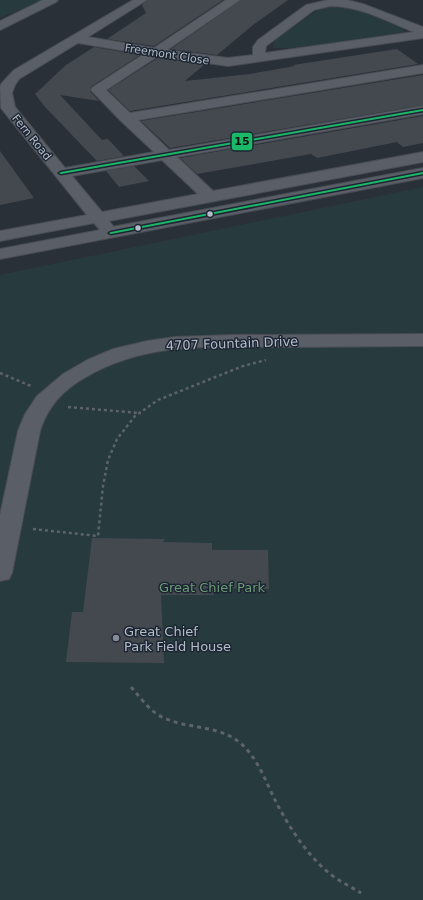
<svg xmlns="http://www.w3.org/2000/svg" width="423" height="900" font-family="'DejaVu Sans',sans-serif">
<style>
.green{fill:#273a3e}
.building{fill:#444950}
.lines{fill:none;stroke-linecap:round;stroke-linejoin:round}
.minor-casing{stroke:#484c53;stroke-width:2}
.path-far1{stroke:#5d636a;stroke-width:2.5;stroke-dasharray:3 3;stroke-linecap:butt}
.path{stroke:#5d636a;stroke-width:3;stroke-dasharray:4 4;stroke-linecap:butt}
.minor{fill:#5a5e66;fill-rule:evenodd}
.bus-1-casing{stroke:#1d2633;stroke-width:3}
.bus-1{fill:#1ab867;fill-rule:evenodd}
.bus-dot{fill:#b4bcc9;stroke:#1d2633;stroke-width:1.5}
.poi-dot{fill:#848b96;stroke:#1d2633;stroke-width:1.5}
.labels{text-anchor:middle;stroke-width:3;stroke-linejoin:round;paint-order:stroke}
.far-street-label{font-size:11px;fill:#b4bcc9;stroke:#1d2633}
.street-label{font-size:13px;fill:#b4bcc9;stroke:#1d2633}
.park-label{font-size:13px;fill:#6b9a76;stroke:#1d2633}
.poi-label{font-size:13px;fill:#b4bcc9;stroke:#1d2633;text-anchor:start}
.line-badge{stroke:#1d2633;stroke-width:1.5}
.pale-badge-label{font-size:11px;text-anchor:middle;font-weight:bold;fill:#111}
</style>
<rect width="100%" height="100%" fill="#2a3038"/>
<g class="green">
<path d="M0,0H45L0,18Z"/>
<path d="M333,5L348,6L402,27L405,32L297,48H273L275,39L321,8Z"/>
<path d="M423,187V900H0V275Z"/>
</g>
<g class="building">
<path d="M148,0H223L154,46L107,39L146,13L142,5Z"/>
<path d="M241,0H288L253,25L217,55L171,49Z"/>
<path d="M94,47L140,55L92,86L90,91L99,101L60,95L102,140L108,139L124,156L97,161L45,107L35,94L66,65Z"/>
<path d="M397,49L418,64L130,111L108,90L158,58L205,64L185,81L250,74L295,66L293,65Z"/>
<path d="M423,75V105L170,148L141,121Z"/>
<path d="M423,116V143L403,147L397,142L317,158L311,154L197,174L180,158Z"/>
<path d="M0,151L34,198L0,205Z"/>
<path d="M134,166L149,181L119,187L106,171Z"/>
<path d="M92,538L165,539L163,542L212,543V550H268L269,589L214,588V595H161L164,663L66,662L72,612H83Z"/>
</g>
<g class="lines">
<g class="minor-casing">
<g id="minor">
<path d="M43,0H58L56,2L0,30V21Z"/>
<path d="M133,0H147L88,37L154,48L226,0H240L167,50L228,58L253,55V47L258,40L306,5L328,0H347L363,4L423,27V38L228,66L158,56L106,90L130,113L423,65V73L138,120L169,150L423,106V114L177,157L213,191L423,152V162L109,221L113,226L112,227L423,168V178L0,259V249L100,230L94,223L0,241V231L87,215L1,108L0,87L1,84L14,70ZM330,6C360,6 386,21 414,32L265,53L266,46L314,10ZM78,43L144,54L93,87L91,90L121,121L154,152L65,168L15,107L12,93L15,85L19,79ZM162,160L198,194L102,212L72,176Z"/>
<path d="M423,334V346C379,346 334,347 290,347C219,347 149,340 86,377C63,390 48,406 40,431L12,573L9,579L0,581V515L18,431L25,414L37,396L63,374L87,360L113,349L147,341L175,337L232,335Z"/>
</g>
</g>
<g class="path-far1">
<path d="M0,373L31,386"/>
<path d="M68,407L141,413"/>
<path d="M33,529L98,536L103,486L108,460L117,439L135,416L158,400L243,366L266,360"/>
</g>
<path class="path" d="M131,687C141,698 150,712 164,718C188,729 218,725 239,742C258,757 266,783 277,804C292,832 311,861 337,879C345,884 353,888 361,893"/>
<use href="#minor" class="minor"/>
<g class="bus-1-casing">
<g id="bus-1">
<path d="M423,109V111L61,174L59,173L61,172Z"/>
<path d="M423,172V174L111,234L109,233L111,232Z"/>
</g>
</g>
<use href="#bus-1" class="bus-1"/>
</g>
<g class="bus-dot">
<circle cx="210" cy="214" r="3.5"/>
<circle cx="138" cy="228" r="3.5"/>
</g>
<circle class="poi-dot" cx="116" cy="638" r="4"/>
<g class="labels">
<g class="far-street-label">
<text transform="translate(167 54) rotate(9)" y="4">Freemont Close</text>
<text transform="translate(32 137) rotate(51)" y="4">Fern Road</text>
</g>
<g class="street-label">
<text transform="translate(232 343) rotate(-2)" y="5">4707 Fountain Drive</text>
</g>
<g class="park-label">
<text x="212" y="592">Great Chief Park</text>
</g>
<g class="poi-label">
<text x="124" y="636">Great Chief<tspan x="124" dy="15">Park Field House</tspan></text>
</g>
</g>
<rect class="line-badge" x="231" y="132" width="22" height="19" rx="4" fill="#1ab867"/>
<g class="pale-badge-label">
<text x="242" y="145">15</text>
</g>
</svg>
